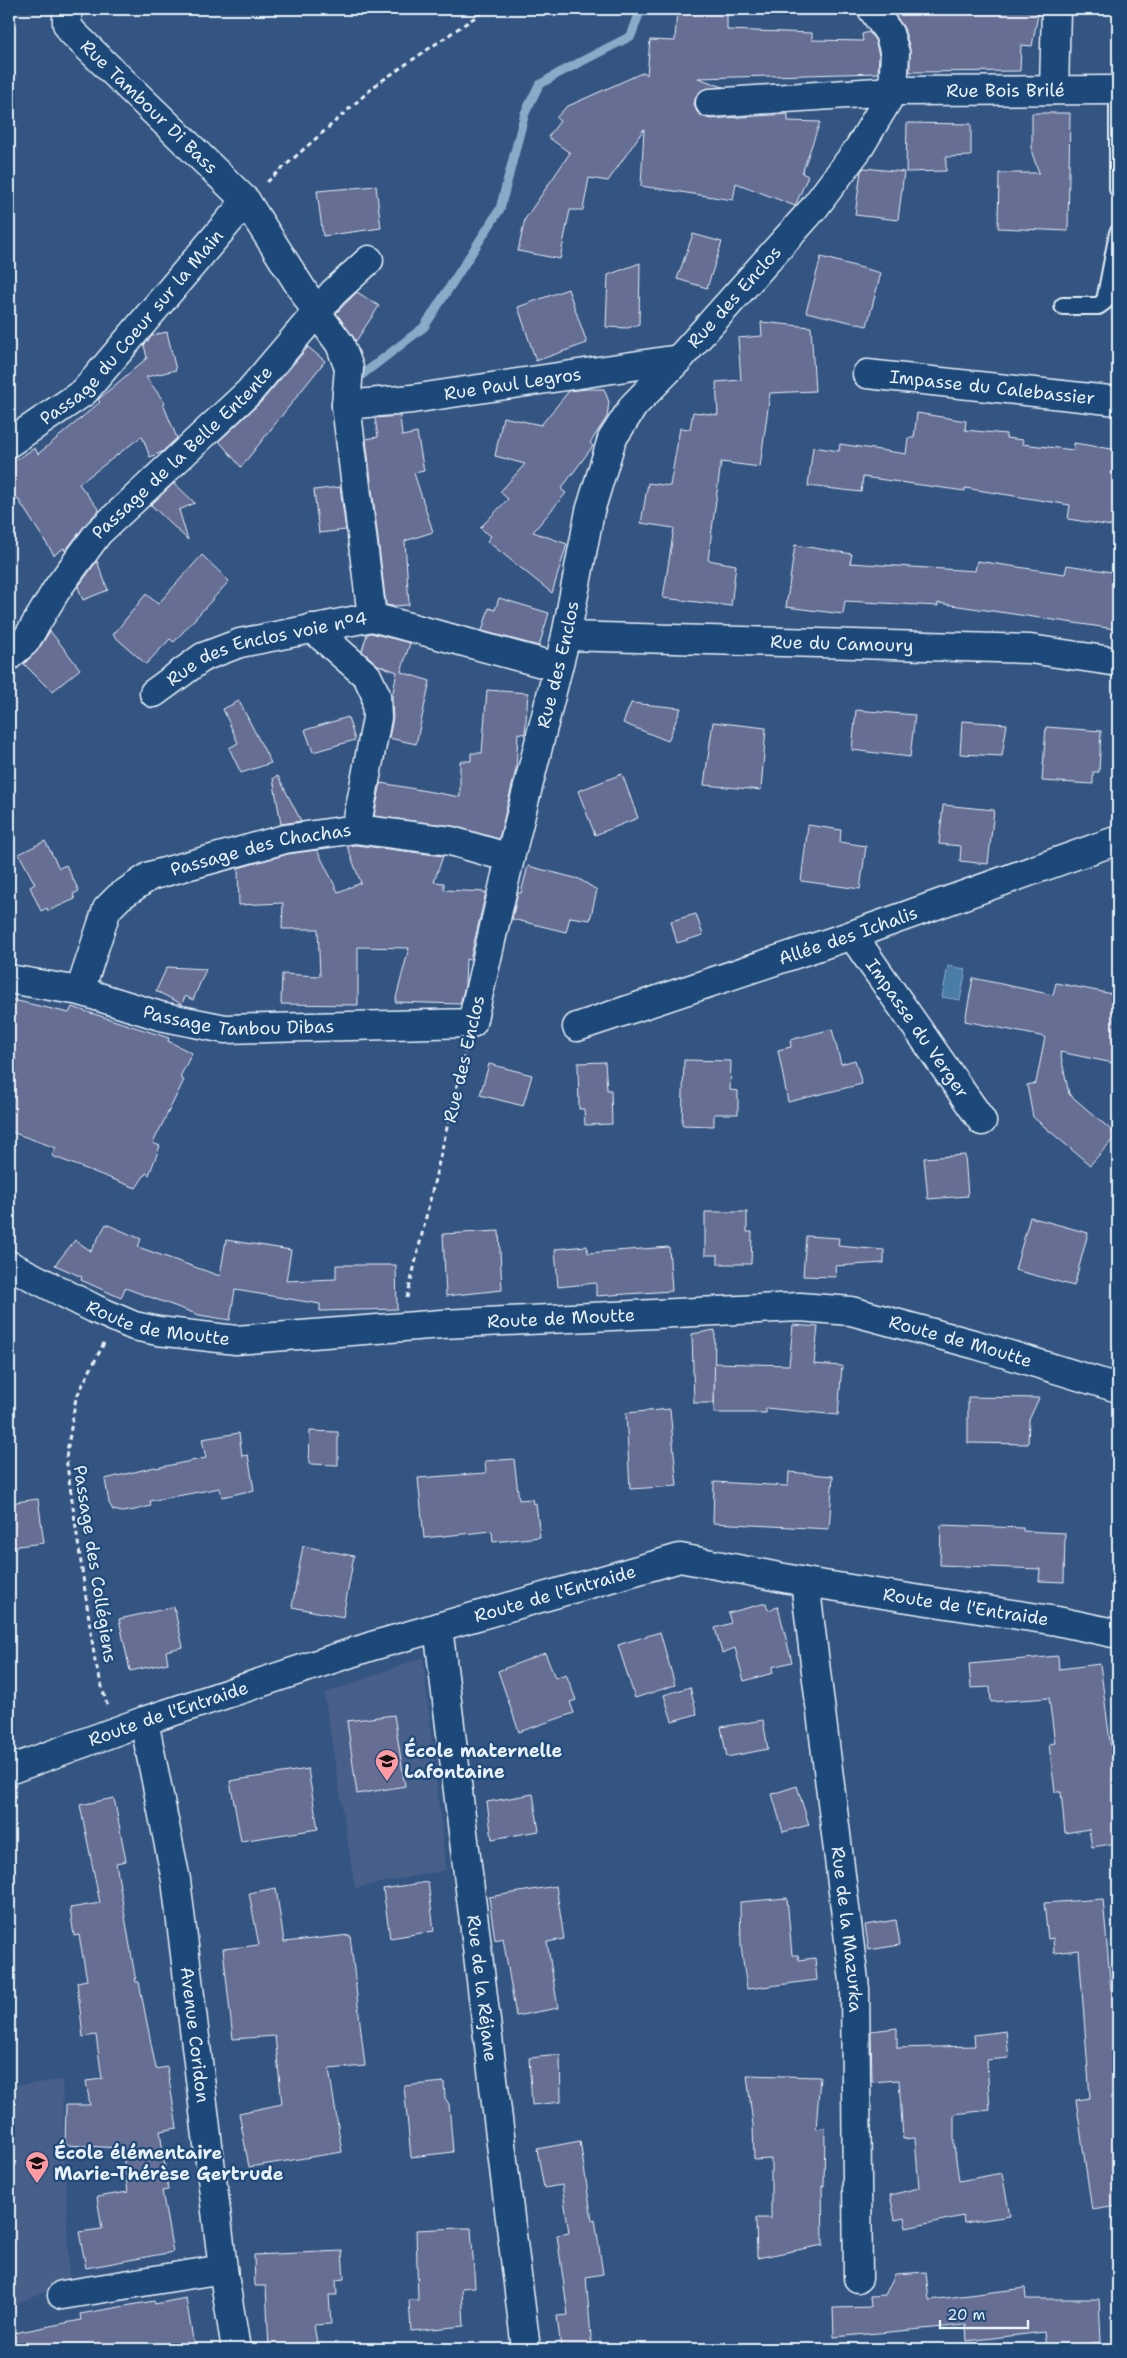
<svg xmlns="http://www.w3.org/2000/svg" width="1127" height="2358" font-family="'Shantell Sans',sans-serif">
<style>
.built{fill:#465f89}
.water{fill:#487da6;stroke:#88abc7}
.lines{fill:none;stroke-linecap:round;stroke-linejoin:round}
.stream{stroke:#88abc7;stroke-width:9}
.building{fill:#666e94;stroke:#e8f1f8}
.service-casing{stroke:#e8f1f8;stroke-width:20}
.minor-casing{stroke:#e8f1f8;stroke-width:31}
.tertiary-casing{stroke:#e8f1f8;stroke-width:31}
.secondary-casing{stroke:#e8f1f8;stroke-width:31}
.path{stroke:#e8f1f8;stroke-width:3;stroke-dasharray:5 4;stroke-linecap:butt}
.service{stroke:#1f4a7a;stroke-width:16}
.minor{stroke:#1f4a7a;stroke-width:28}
.tertiary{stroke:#1f4a7a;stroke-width:28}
.secondary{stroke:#1f4a7a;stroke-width:28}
.labels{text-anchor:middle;stroke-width:4.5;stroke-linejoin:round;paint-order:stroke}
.street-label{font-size:18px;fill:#e8f1f8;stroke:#1f4a7a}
.poi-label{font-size:18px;font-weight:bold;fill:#e8f1f8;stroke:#1f4a7a;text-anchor:start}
</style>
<rect width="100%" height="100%" fill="#345582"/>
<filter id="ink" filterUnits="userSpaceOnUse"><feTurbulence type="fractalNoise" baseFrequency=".02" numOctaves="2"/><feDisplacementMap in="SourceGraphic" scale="10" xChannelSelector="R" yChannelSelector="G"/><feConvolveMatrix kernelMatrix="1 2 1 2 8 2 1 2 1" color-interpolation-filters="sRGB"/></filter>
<g filter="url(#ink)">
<g class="built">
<path d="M423,1657L446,1870L355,1888L324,1694Z"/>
<path d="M62,2080L69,2281L9,2308V2086Z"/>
</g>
<path class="water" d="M948,966L966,969L960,1000L942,997Z"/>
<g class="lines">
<path class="stream" d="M354,381L424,327L500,209L525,113L539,85L559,73L631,36L641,9"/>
</g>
<g class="building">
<path d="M677,9H725V15H727V30L812,33V40L863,41L862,34L869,32L875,40L879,55L878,73L698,78L723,87L702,90L696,96L694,104L697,112L704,117L711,119L788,114V121L820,122L802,173L808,176L795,206L736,183L733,200L641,186L644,129L608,181L589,178L583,210H570L560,259L518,251L525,219L570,153L548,137L560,121L556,118L566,107L644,72L647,75L650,40L675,41Z"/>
<path d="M891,9H1039L1032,46L1021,45L1020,71L910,72V49L904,28Z"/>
<path d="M1032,113H1070L1068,231L998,228L999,173H1039L1032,153Z"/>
<path d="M907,123L971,124V156L946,157V171L906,172Z"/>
<path d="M864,168L904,172L898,220L855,215L861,171Z"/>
<path d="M376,186L381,228L323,236L317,191Z"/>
<path d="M693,234L722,242L707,288L677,279Z"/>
<path d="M821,257L881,273L867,326L806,312Z"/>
<path d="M640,263L639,324L628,328L606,327L608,275Z"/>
<path d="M568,289L587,343L536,361L518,307Z"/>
<path d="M357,292L379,306L356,341L336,313Z"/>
<path d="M761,322L811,327L815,391L770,393L760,467L721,462L708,560L736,565L731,606L663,598L674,528L641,523L648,483L670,486L680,428L690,429L693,412L718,415L716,382L741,380L738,338L762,336Z"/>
<path d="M167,332L176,370L146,377L165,403L163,404L177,438L162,452L150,457L142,436L79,484L99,510L86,524L65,551L64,548L54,555L18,499L9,504V464L35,448L38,454L68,429L100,402L98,400L101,397L147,358L144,345L153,335Z"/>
<path d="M308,347L325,361L241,467L219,441L261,402Z"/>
<path d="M587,389H604L609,402L607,417L590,443L593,446L561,489L566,493L533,532L567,544L552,593L487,541L491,536L480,528L508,499L500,492L525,464L495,456L503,417L541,425L569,391Z"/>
<path d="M917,413L966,421L965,430L1006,434V438L1023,440L1022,444L1074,450V443L1118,450V527L1068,519L1070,505L965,488V491L863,477L861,492L808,486L813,447L839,451L840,444L906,454L908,438H914Z"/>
<path d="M400,416L402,436L417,433L424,471L414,473L433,532L405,541L409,605L393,606L386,605L366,439L378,437L375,418Z"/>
<path d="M174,483L195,503L179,510L188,540L151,505Z"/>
<path d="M340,487L346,530L319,533L314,490Z"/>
<path d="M795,545L852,554L850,563L975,571L977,561L1065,574L1067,565L1118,573V608L1115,629L938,603V606L845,601L843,614L786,607Z"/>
<path d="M202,555L229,581L174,642L170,639L146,664L113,635L146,594L158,604Z"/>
<path d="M97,561L108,590L83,600L78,587Z"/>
<path d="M499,598L549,613L539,646L482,631L489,608L495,610Z"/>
<path d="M50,631L80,669L52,692L24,664L38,650Z"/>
<path d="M371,633L410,643L401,672L430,681L416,744L389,738L393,718L392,697L397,672L378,665L362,651L367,634Z"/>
<path d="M487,690L528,693L525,734L518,733L516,769L499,839L453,826L374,816L381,783L460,797V761H471V753H482Z"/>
<path d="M239,701L271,763L241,773L229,748L238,743L223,709Z"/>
<path d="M631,703L681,708L668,741L623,723Z"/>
<path d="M856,710L915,715L910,757L852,750Z"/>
<path d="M348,717L355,740L313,752L305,730Z"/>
<path d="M962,721L1007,724L1002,756L960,754Z"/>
<path d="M713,722L766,728L761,790L704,785Z"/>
<path d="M1046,727L1101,731L1099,772H1093V784L1042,781Z"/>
<path d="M622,774L638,818L595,835L578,791Z"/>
<path d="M278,776L301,821L281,824L273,778Z"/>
<path d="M943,805L994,810L988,864L960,861L961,846L939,844Z"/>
<path d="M808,825L841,830L840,842L866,846L860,889L801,881Z"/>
<path d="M45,841L59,868L66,865L79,891L73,894L75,899L48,911L47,908L41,911L30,887L35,884L19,854Z"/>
<path d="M356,845L443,856L434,882L444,883V890L486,892L470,960L466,959L465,986L460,1004L395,1002L409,948L358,947V1005L281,1004L282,974L320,976L318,929H282L283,903L239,905L238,868L288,854L317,850L338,892L361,883L347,846Z"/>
<path d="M528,866L579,879L597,890L590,920L570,917L566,932L512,919L518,893H521Z"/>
<path d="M696,914L703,935L677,943L671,921Z"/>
<path d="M167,967L206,969L193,1000L185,996L182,1004L156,991Z"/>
<path d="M973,978L1053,995L1056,983L1118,995V1064L1060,1052L1069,1094L1117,1135L1090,1165L1033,1117L1027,1085L1036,1083L1045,1037L965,1021Z"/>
<path d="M9,999L69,1013L72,1007L169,1038L168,1041L192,1053L180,1077L184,1080L153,1143L160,1146L149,1175L146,1173L136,1188L52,1156L56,1148L9,1131Z"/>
<path d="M832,1029L841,1064L855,1060L862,1084L788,1102L778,1050L791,1047L790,1040Z"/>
<path d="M684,1060L731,1061L730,1090L738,1091V1114H714V1126L682,1125Z"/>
<path d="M605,1062L607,1090H611L612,1124L585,1125L584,1109H579L578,1063Z"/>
<path d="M489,1064L532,1075L523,1106L480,1095Z"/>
<path d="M965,1155L968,1196L928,1199L924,1158Z"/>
<path d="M705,1212H747V1232H752L751,1264H718V1255H705Z"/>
<path d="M1030,1217L1088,1233L1074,1286L1015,1270Z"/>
<path d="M106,1224L141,1239L138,1247L220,1276L226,1240L291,1250L286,1281L336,1279V1265H396L397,1309L320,1311V1304L235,1290L230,1320L199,1315L125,1288L121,1298L81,1280L82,1277L55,1265L75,1240L91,1251Z"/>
<path d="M499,1231L502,1290L446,1296L443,1234Z"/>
<path d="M806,1236L839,1238L838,1246L884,1250V1263L835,1266L836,1277L803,1276Z"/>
<path d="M587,1246L588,1253L669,1247L672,1291L596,1296V1283L558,1287L555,1249Z"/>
<path d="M793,1325L818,1327L814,1364L842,1366L838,1415L766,1408V1413H714V1363L789,1365Z"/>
<path d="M715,1330L714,1403H694L692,1334Z"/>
<path d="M968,1397L1039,1398L1029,1420L1028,1444L968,1443Z"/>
<path d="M670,1409L677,1486L630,1489L626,1413Z"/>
<path d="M310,1431L338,1432V1465L309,1464Z"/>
<path d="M239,1433L242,1456L248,1455L254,1490L222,1497L220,1488L150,1501L151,1506L135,1510L122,1512L113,1510L109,1503L105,1479L155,1467L156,1468L206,1458L202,1439Z"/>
<path d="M514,1459L519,1500L532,1499L533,1504L536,1503L540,1537L493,1542L492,1531L424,1538L418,1478L486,1473L485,1461Z"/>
<path d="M789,1472L833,1476L829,1529L713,1523L714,1482L788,1486Z"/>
<path d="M38,1499L44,1543L9,1547V1503Z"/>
<path d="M941,1525L1023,1528V1531L1065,1533L1064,1582L1039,1581L1040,1569L940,1565Z"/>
<path d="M303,1546L354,1556L343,1617L292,1607Z"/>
<path d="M766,1603L768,1610L778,1607L792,1662L772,1667L773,1673L744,1681L735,1648L722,1653L715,1628L731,1623L728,1613Z"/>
<path d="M174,1607L183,1647L166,1651L168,1663L130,1671L119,1619Z"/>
<path d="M660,1632L675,1685L635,1698L618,1645Z"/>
<path d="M545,1653L555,1678L566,1674L576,1700L570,1702L574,1713L519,1732L498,1671Z"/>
<path d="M1058,1656L1059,1669L1100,1664L1111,1749L1114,1748L1117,1783H1113L1118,1823V1843L1092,1847L1089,1829L1065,1833L1061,1792H1055L1049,1744L1055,1743L1049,1698L991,1702L990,1687L971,1688L969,1664Z"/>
<path d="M690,1687L697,1714L672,1721L664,1695Z"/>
<path d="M394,1715L405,1786L357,1794L347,1721Z"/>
<path d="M763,1720L768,1749L727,1757L721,1727Z"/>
<path d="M308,1769L318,1829L241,1841L230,1781Z"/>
<path d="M797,1786L809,1825L783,1832L772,1794Z"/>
<path d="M533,1794L539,1831L492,1839L487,1802Z"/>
<path d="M114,1798L126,1861L116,1863L136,1982H139L156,2069L167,2067L177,2128L160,2131L168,2190L162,2191L173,2252L86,2268L79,2232L102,2229L97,2197L128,2192L122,2148L65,2145L66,2105H90L86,2081L102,2079L96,2035L83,2037L77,1982L87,1980L79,1935L74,1936L70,1908L100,1903L80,1805Z"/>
<path d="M428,1882L434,1931L390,1938L383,1889Z"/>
<path d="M556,1886L564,1939L547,1942L558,2008L516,2016L503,1938L495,1940L489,1897Z"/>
<path d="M276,1888L284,1942L350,1935L365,2066L329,2069L342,2152L249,2167L239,2113L282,2104L275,2036L233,2039L223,1949L259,1945L249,1893Z"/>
<path d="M787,1898L792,1955H798L799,1960L815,1958L817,1980L747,1989L741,1946L740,1902Z"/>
<path d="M1103,1899L1111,1990L1117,1989L1118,2001V2206L1092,2210L1076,2100L1090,2098L1079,1950L1054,1953L1053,1938L1048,1939L1044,1903Z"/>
<path d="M896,1920L900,1945L869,1950L865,1925Z"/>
<path d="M897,2028V2048L975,2046L974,2035L1006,2031L1009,2058L987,2060L990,2110L954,2114V2145L959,2181L1002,2173L1010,2216L964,2223L963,2216L906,2228L904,2218L895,2220L890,2195L919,2188L915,2138L903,2139L899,2080L872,2082L871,2031Z"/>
<path d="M560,2055L561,2102L532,2105L529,2058Z"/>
<path d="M747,2075L820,2077L816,2129L825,2128L824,2186H822L823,2245L757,2258L756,2218H771V2159L754,2160L753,2125Z"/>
<path d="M444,2082L445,2098L449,2104L453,2152L411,2157L404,2086Z"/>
<path d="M580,2141L592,2220L595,2219L603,2274L586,2277L592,2349H561L557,2316L568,2315L557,2235L569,2233L562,2185L544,2188L537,2149Z"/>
<path d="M459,2228H471L475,2287L462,2288L464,2326L411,2331L409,2300H418L416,2230Z"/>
<path d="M342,2251L344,2279L336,2280L337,2295H329L331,2324L314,2325L318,2349H269L266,2286H255L254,2255Z"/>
<path d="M926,2272L929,2300L1025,2288L1026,2299H1099L1101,2342L1046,2349L1044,2332L967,2341L966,2325L834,2337L833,2308L871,2307L870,2296L885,2295L895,2274Z"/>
<path d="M186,2298L194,2346L175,2349H9V2334L81,2320L80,2314L154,2301L155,2304Z"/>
</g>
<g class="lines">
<g class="service-casing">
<g id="service">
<path d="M1118,90V189"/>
<path d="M1063,306H1098L1105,301L1118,233"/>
</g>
</g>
<g class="minor-casing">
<g id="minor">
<path id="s1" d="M67,9V24L72,32L246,201L317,313L340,344L349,368L346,405L372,617"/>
<path d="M1054,90L1056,9"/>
<path id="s2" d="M710,103L893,91L1118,90"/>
<path id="s3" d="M867,374L1118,401"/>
<path id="s4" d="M346,405L412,399L679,359"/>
<path id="s5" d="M9,443L84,392L246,201"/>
<path d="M312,628L367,676L376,695L377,718L356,829"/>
<path id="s6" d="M566,636L1030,649L1118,662"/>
<path id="s7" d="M9,656L25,642L57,589L98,533L249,392L333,293L369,260"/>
<path id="s8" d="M154,693L203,657L240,643L372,617L557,667"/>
<path id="s9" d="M852,935L982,1121"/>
<path id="s10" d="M9,979L80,991L160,1016L225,1029L472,1023L510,858L566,636L590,511L612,439L634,405L679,359L814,208L859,148L893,91L895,53L889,33L872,9"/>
<path id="s11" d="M80,991L107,909L119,897L150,876L285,839L356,829L451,841L510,858"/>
<path id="s12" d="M577,1027L852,935L1118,840"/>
<path id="s13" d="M805,1582L855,1989L858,2278"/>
<path id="s14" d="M438,1627L526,2349"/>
<path id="s15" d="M144,1721L176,1880L223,2269L236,2349"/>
<path d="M62,2295L223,2269"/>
</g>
</g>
<g class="tertiary-casing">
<g id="tertiary">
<path id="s16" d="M9,1770L144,1721L372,1646L680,1558L805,1582L1057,1621L1118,1634"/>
</g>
</g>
<g class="secondary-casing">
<g id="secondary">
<path id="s17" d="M9,1265L95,1309L134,1326L158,1331L236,1340L442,1324L800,1307L851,1311L977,1345L1118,1388"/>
</g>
</g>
<g class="path">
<path d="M267,182L377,84L487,9"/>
<path d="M407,1298L465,1051"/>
<path d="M104,1343L76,1398L66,1458L95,1661L107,1705"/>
</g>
<use href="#service" class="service"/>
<use href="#minor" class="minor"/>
<use href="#tertiary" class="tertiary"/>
<use href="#secondary" class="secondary"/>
</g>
</g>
<defs>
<g id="school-pin" transform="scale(1.25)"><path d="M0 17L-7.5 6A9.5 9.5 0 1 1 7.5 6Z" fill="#ff9aa2" stroke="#1f4a7a"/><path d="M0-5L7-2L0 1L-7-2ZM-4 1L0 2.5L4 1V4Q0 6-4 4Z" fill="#111"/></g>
</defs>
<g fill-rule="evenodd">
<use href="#school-pin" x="387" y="1761"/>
<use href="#school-pin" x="37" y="2163"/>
</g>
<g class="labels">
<g class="street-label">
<text dy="6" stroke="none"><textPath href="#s2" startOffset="296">Rue Bois Brilé</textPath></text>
<text dy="6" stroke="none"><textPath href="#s1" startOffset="132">Rue Tambour Di Bass</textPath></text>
<text dy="6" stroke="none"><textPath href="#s10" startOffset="1258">Rue des Enclos</textPath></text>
<text dy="6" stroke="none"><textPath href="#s5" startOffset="170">Passage du Coeur sur la Main</textPath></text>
<text dy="6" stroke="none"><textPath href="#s4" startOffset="168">Rue Paul Legros</textPath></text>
<text dy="6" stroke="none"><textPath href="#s3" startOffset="126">Impasse du Calebassier</textPath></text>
<text dy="6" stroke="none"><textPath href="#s7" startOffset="269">Passage de la Belle Entente</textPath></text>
<text dy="6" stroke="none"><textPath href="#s6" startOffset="276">Rue du Camoury</textPath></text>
<text dy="6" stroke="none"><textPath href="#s8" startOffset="124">Rue des Enclos voie n°4</textPath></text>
<text dy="6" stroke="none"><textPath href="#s10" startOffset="838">Rue des Enclos</textPath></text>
<text dy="6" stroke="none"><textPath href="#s11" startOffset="255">Passage des Chachas</textPath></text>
<text dy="6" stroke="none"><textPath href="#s12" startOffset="286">Allée des Ichalis</textPath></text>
<text dy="6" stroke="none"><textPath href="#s10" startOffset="235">Passage Tanbou Dibas</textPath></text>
<text dy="6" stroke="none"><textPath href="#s9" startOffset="114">Impasse du Verger</textPath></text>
<text transform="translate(464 1059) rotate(-77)" y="6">Rue des Enclos</text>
<text dy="6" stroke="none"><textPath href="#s17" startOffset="568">Route de Moutte</textPath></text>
<text dy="6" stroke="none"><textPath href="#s17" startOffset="162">Route de Moutte</textPath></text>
<text dy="6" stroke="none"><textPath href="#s17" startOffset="972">Route de Moutte</textPath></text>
<text transform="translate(95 1564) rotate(81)" y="6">Passage des Collégiens</text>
<text dy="6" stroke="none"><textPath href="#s16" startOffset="574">Route de l'Entraide</textPath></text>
<text dy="6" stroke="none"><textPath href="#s16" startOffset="994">Route de l'Entraide</textPath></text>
<text dy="6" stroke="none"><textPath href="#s16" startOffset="169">Route de l'Entraide</textPath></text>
<text dy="6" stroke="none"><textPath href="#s13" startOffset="350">Rue de la Mazurka</textPath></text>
<text dy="6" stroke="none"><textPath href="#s14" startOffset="364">Rue de la Réjane</textPath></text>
<text dy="6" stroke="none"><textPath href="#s15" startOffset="318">Avenue Coridon</textPath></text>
</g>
<g class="poi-label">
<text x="404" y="1757">École maternelle<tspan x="404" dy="21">Lafontaine</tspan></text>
<text x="54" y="2159">École élémentaire<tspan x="54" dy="21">Marie-Thérèse Gertrude</tspan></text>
</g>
</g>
<rect width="1127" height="2358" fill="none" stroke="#1f4a7a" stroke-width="30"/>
<rect x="15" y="15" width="1097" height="2328" fill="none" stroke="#e8f1f8" stroke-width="2" filter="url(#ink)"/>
<path d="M940 2320v8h88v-8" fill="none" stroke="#e8f1f8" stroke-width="2.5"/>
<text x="947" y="2320" font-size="15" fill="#e8f1f8" stroke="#1f4a7a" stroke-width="4" paint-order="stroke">20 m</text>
</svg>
